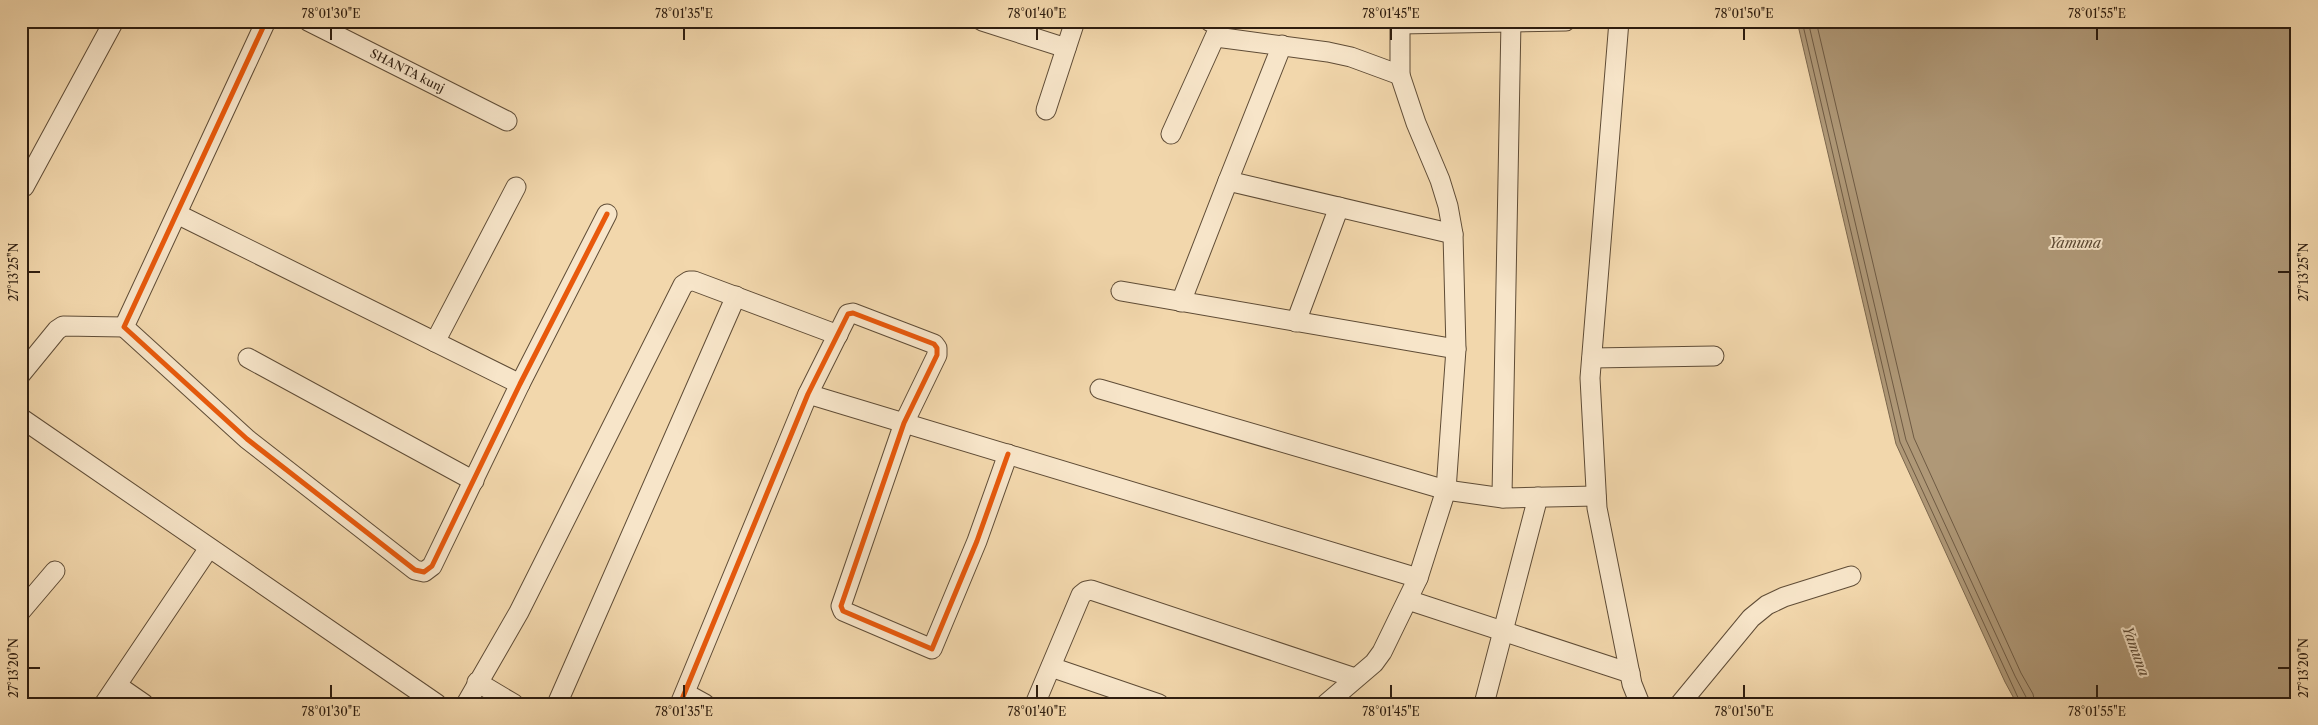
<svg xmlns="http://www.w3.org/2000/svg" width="2318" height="725" font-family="'Libre Caslon Text',serif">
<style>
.water{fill:#af9877;stroke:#7b674d}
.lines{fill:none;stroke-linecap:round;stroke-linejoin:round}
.shore{stroke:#6e5a43;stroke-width:1}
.minor-casing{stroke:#5f4c36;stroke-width:21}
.minor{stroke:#f7e5c9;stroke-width:19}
.cycleway-casing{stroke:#f7e5c9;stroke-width:8}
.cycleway{stroke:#e8590c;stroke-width:5}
.ticks{fill:none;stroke:#2e1d0f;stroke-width:2}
.labels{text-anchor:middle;stroke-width:4;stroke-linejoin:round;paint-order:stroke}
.street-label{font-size:12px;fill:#2e1d0f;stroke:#f7e5c9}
.water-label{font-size:14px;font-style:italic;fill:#5b4833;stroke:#f7e5c9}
.neatline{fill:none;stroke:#2e1d0f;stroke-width:2}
.ticks-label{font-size:12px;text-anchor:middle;fill:#2e1d0f}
</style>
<rect width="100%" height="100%" fill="#f2d7ac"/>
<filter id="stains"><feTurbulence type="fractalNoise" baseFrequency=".004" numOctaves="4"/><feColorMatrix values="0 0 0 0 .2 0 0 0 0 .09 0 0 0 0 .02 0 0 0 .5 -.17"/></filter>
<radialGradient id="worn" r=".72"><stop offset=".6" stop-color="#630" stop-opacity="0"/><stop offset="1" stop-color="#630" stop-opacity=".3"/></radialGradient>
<path class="water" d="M1797,21H2297V704H2017L2005,682L1896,444Z"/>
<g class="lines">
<g class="shore">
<path d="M1802,21L1900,442L2021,704"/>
<path d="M1808,21L1906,440L2015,676L2026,697L2027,704"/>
<path d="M1816,21L1914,438L2021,673L2033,694L2035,704"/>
</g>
<g class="minor-casing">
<g id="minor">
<path d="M266,21L124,327L247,439L415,570L424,572L432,566L520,384L607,214"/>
<path id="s1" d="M308,21L507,121"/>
<path d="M982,21L1066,48"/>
<path d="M1511,21L1502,495L1503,498H1507L1596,496"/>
<path d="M1619,21L1590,378L1597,508L1632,684L1640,704"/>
<path d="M1400,24L1566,21"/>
<path d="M1216,37L1328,52L1351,57L1400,75"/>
<path d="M1046,110L1075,21"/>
<path d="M1171,134L1218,30L1216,24L1209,21"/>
<path d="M1228,181L1282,45"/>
<path d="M24,187L114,21"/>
<path d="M177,214L520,384"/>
<path d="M1121,291L1456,349"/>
<path d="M1181,302L1228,181L1453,234"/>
<path d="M1296,322L1339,207"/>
<path d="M435,342L516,187"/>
<path d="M248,358L474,481"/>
<path d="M1592,358L1714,356"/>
<path d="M21,374L57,330L63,326L124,327"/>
<path d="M1100,389L1446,490L1503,498"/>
<path d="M808,394L1418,578"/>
<path d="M21,418L437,704"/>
<path d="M1408,600L1630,673"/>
<path d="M21,611L55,571"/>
<path d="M1051,667L1159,704"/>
<path d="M477,682L514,704"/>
<path d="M118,686L144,704"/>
<path d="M685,693L705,704"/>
<path d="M104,704L209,548"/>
<path d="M466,704L519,612L683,285L689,281H694L838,335"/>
<path d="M557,704L736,296"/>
<path d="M680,704L808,394L848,314L853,313L934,344L937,348V355L904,423L841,606L843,611L932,649L977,541L1008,454"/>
<path d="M1035,704L1081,595L1086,591L1091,590L1355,678"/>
<path d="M1326,704L1374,663L1382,652L1418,578L1446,490L1456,349L1453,234L1448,206L1440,180L1416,123L1400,75V21"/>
<path d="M1484,704L1538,497"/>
<path d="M1680,704L1751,618L1767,605L1784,597L1851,576"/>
</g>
</g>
<use href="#minor" class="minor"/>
<g class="cycleway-casing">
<g id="cycleway">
<path d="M266,21L124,327L247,439L415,570L424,572L432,566L520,384L607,214"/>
<path d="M680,704L808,394L848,314L853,313L934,344L937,348V355L904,423L841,606L843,611L932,649L977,541L1008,454"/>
</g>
</g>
<use href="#cycleway" class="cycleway"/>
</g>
<path class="ticks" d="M331,28V40M684,28V40M1037,28V40M1391,28V40M1744,28V40M2097,28V40M28,272H40M2278,272H2290M28,668H40M2278,668H2290M331,685V698M684,685V698M1037,685V698M1391,685V698M1744,685V698M2097,685V698"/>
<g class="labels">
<g class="street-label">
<text dy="4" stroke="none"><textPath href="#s1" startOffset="111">SHANTA kunj</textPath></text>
</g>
<g class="water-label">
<text x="2075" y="248">Yamuna</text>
<text transform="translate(2136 651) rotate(70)" y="5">Yamuna</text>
</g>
</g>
<rect width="2318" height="725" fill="none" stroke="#f2d7ac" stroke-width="55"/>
<rect x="28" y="28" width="2262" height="670" class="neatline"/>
<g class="ticks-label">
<text x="331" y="18">78°01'30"E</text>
<text x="684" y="18">78°01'35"E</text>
<text x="1037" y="18">78°01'40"E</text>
<text x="1391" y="18">78°01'45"E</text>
<text x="1744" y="18">78°01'50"E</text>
<text x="2097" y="18">78°01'55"E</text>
<text transform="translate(14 272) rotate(-90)" y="4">27°13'25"N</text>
<text transform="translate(2304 272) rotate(-90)" y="4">27°13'25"N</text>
<text transform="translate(14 668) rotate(-90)" y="4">27°13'20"N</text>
<text transform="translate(2304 668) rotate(-90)" y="4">27°13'20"N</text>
<text x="331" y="716">78°01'30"E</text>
<text x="684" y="716">78°01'35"E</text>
<text x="1037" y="716">78°01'40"E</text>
<text x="1391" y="716">78°01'45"E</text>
<text x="1744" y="716">78°01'50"E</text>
<text x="2097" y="716">78°01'55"E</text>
</g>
<rect width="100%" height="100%" filter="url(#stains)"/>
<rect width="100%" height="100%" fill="url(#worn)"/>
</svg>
